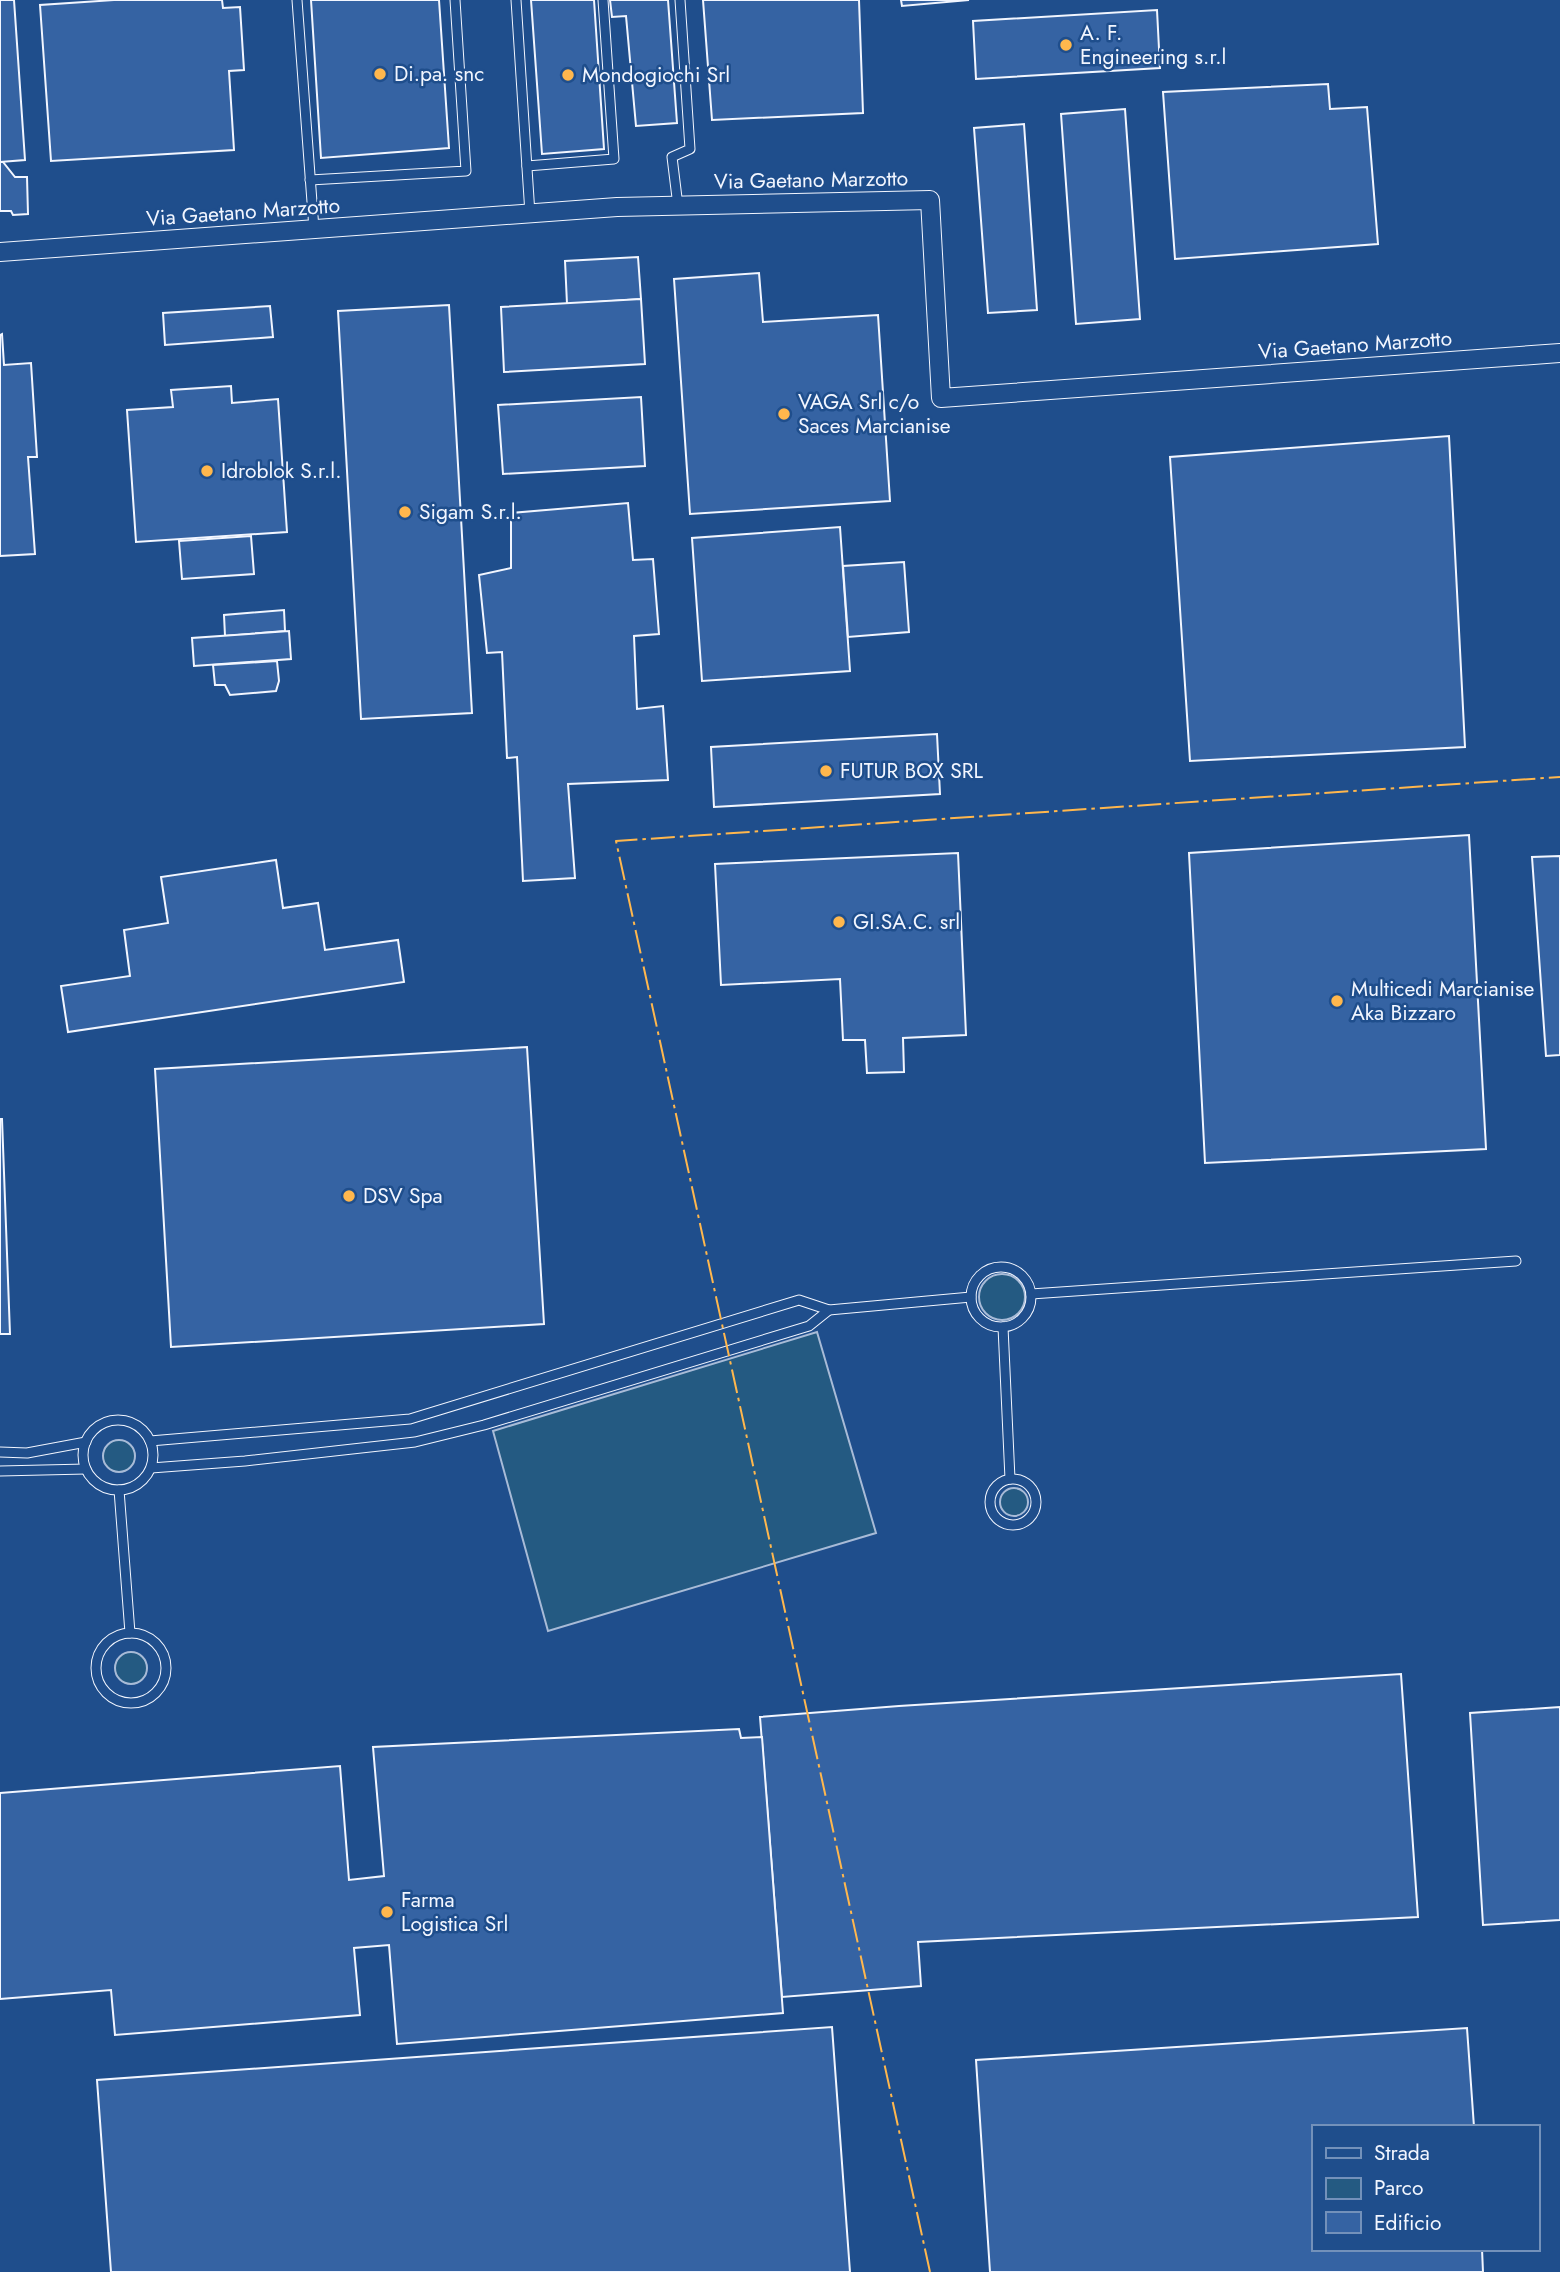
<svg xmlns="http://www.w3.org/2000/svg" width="1560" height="2272" font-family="Jost,sans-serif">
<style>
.green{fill:#245a82;stroke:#a8bbd7;stroke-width:2}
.building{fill:#3563a3;stroke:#f2f6ff;stroke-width:2}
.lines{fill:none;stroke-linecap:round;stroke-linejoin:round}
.service-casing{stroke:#f2f6ff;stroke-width:11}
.minor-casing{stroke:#f2f6ff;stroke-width:20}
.service{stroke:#1f4e8c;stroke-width:9}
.minor{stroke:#1f4e8c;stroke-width:18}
.power{stroke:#ffb74d;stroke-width:2;stroke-dasharray:24 5 3.5 5;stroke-linecap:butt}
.poi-dot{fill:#ffb74d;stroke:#1f4e8c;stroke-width:2.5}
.labels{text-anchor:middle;stroke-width:5;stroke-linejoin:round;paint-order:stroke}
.poi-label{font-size:21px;fill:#f2f6ff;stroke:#1f4e8c;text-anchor:start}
.street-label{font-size:21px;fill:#f2f6ff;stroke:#1f4e8c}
</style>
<rect width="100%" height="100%" fill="#1f4e8c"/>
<g class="green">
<circle cx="1002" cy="1297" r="23"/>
<path d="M817,1332L876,1533L548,1631L493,1431Z"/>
<circle cx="119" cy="1456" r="16"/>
<circle cx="1014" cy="1502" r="14"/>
<circle cx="131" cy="1668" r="16"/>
</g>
<g class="building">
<path d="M0,0H14L25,160L0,162Z"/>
<path d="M114,0H222L223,8L240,7L244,70L229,71L234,150L51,161L40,5Z"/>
<path d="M311,0H439L449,148L321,158Z"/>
<path d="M531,0H594L604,149L542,154Z"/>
<path d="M610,0H668L677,123L636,126L626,16L612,17Z"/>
<path d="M703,0H859L863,113L712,120Z"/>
<path d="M901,0H969L902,6Z"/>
<path d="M1157,10L1160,68L976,79L973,21Z"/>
<path d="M1328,84L1330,109L1367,107L1378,244L1175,259L1163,92Z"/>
<path d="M1125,109L1140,319L1076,324L1061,114Z"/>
<path d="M1024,124L1037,310L988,313L974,128Z"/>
<path d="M0,162H3L15,177H27L28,214L13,215L11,211H0Z"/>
<path d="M638,257L641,299L567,304L565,261Z"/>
<path d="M759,273L763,322L878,315L890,501L690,514L674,279Z"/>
<path d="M641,299L645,364L504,372L501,307Z"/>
<path d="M449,305L472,713L361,719L338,311Z"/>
<path d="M270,306L273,337L165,345L163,313Z"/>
<path d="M2,334L4,365L31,363L37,457H28L35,554L0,556V335Z"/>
<path d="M231,386L232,403L278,399L287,532L136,542L127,410L173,407L171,390Z"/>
<path d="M641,397L645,466L503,474L498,405Z"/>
<path d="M1449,436L1465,747L1190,761L1170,457Z"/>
<path d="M628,503L633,560L653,559L659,634L634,636L637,709L663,706L668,780L568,784L575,878L523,881L517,757L507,758L502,652L487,653L479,575L511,568V513Z"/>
<path d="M840,527L850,671L702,681L692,538Z"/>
<path d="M251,536L254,574L182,579L179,541Z"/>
<path d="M904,562L909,632L848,637L843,566Z"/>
<path d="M284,610L285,631L225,636L224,615Z"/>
<path d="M289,631L291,659L194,666L192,638Z"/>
<path d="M277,661L279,681L276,691L230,695L225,685H215L213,665Z"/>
<path d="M937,734L940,794L714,807L711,747Z"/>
<path d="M1469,835L1486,1149L1205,1163L1189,853Z"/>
<path d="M958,853L966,1035L903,1038L904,1072L867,1073L865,1040H843L840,979L721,985L715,864Z"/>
<path d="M1560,856V1055L1546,1056L1532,857Z"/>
<path d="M276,860L283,908L318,903L325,950L398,940L404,982L68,1032L61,986L130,976L124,930L168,923L161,877Z"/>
<path d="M527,1047L544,1324L171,1347L155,1069Z"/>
<path d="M0,1119H2L10,1334H0Z"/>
<path d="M1401,1674L1418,1917L918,1942L921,1986L782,1997L760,1717L899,1706Z"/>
<path d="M1560,1707V1920L1483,1925L1470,1713Z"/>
<path d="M739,1729L741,1738L762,1737L783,2013L397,2044L389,1945L354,1948L360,2015L115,2035L111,1990L0,1999V1793L340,1766L349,1880L384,1876L373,1747Z"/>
<path d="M832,2027L850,2272H111L97,2080Z"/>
<path d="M1467,2028L1474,2127H1313V2249H1482L1483,2272H990L976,2060Z"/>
</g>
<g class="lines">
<g class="service-casing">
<g id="service">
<path d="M297,0L314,229"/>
<path d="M516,0L530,214"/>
<path d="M527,166L614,159L603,0"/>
<path d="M310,180L466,171L455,0"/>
<path d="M678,206L672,157L690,149L680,0"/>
<circle cx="1001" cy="1297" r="30"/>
<path d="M1031,1294L1516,1261"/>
<path d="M1003,1327L1010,1479"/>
<circle cx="118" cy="1455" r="35"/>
<path d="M150,1441L410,1419L799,1300L829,1310L971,1297"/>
<path d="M0,1452L27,1453L86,1442"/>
<path d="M151,1468L245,1461L415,1442L484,1425L809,1326L829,1310"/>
<path d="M0,1471L86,1469"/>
<circle cx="1013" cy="1502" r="23"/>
<path d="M119,1490L130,1633"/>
<circle cx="131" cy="1668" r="35"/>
</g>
</g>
<g class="minor-casing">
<path id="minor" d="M0,252L617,207L930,200L941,398L1560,353"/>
</g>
<use href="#service" class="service"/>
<use href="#minor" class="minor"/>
<path class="power" d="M930,2272L616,841L1560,777"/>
</g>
<g class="poi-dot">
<circle cx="1066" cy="45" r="7"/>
<circle cx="380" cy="74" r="7"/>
<circle cx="568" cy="75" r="7"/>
<circle cx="784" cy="414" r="7"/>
<circle cx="207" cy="471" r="7"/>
<circle cx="405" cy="512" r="7"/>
<circle cx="826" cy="771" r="7"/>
<circle cx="839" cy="922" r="7"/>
<circle cx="1337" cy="1001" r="7"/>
<circle cx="349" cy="1196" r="7"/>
<circle cx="387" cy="1912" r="7"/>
</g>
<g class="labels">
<g class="poi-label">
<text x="1080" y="40">A. F.<tspan x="1080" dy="24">Engineering s.r.l</tspan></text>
<text x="394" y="81">Di.pa. snc</text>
<text x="582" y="82">Mondogiochi Srl</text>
<text x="798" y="409">VAGA Srl c/o<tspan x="798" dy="24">Saces Marcianise</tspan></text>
<text x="221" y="478">Idroblok S.r.l.</text>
<text x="419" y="519">Sigam S.r.l.</text>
<text x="840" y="778">FUTUR BOX SRL</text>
<text x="853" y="929">GI.SA.C. srl</text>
<text x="1351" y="996">Multicedi Marcianise<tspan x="1351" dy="24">Aka Bizzaro</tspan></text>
<text x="363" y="1203">DSV Spa</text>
<text x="401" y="1907">Farma<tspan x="401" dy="24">Logistica Srl</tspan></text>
</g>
<g class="street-label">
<text transform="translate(811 180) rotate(-1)" y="7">Via Gaetano Marzotto</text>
<text transform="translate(243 212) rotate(-4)" y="7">Via Gaetano Marzotto</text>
<text transform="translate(1355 345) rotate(-4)" y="7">Via Gaetano Marzotto</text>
</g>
</g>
<rect x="1312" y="2125" width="228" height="126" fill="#1f4e8c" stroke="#7391ba" stroke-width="2"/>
<rect x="1326" y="2148" width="35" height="10" fill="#1f4e8c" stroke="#7391ba" stroke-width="2"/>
<text x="1374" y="2160" font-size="21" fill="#f2f6ff">Strada</text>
<rect x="1326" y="2178" width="35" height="21" fill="#245a82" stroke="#7391ba" stroke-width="2"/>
<text x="1374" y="2195" font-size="21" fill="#f2f6ff">Parco</text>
<rect x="1326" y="2212" width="35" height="21" fill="#3563a3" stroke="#7391ba" stroke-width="2"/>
<text x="1374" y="2230" font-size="21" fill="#f2f6ff">Edificio</text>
</svg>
